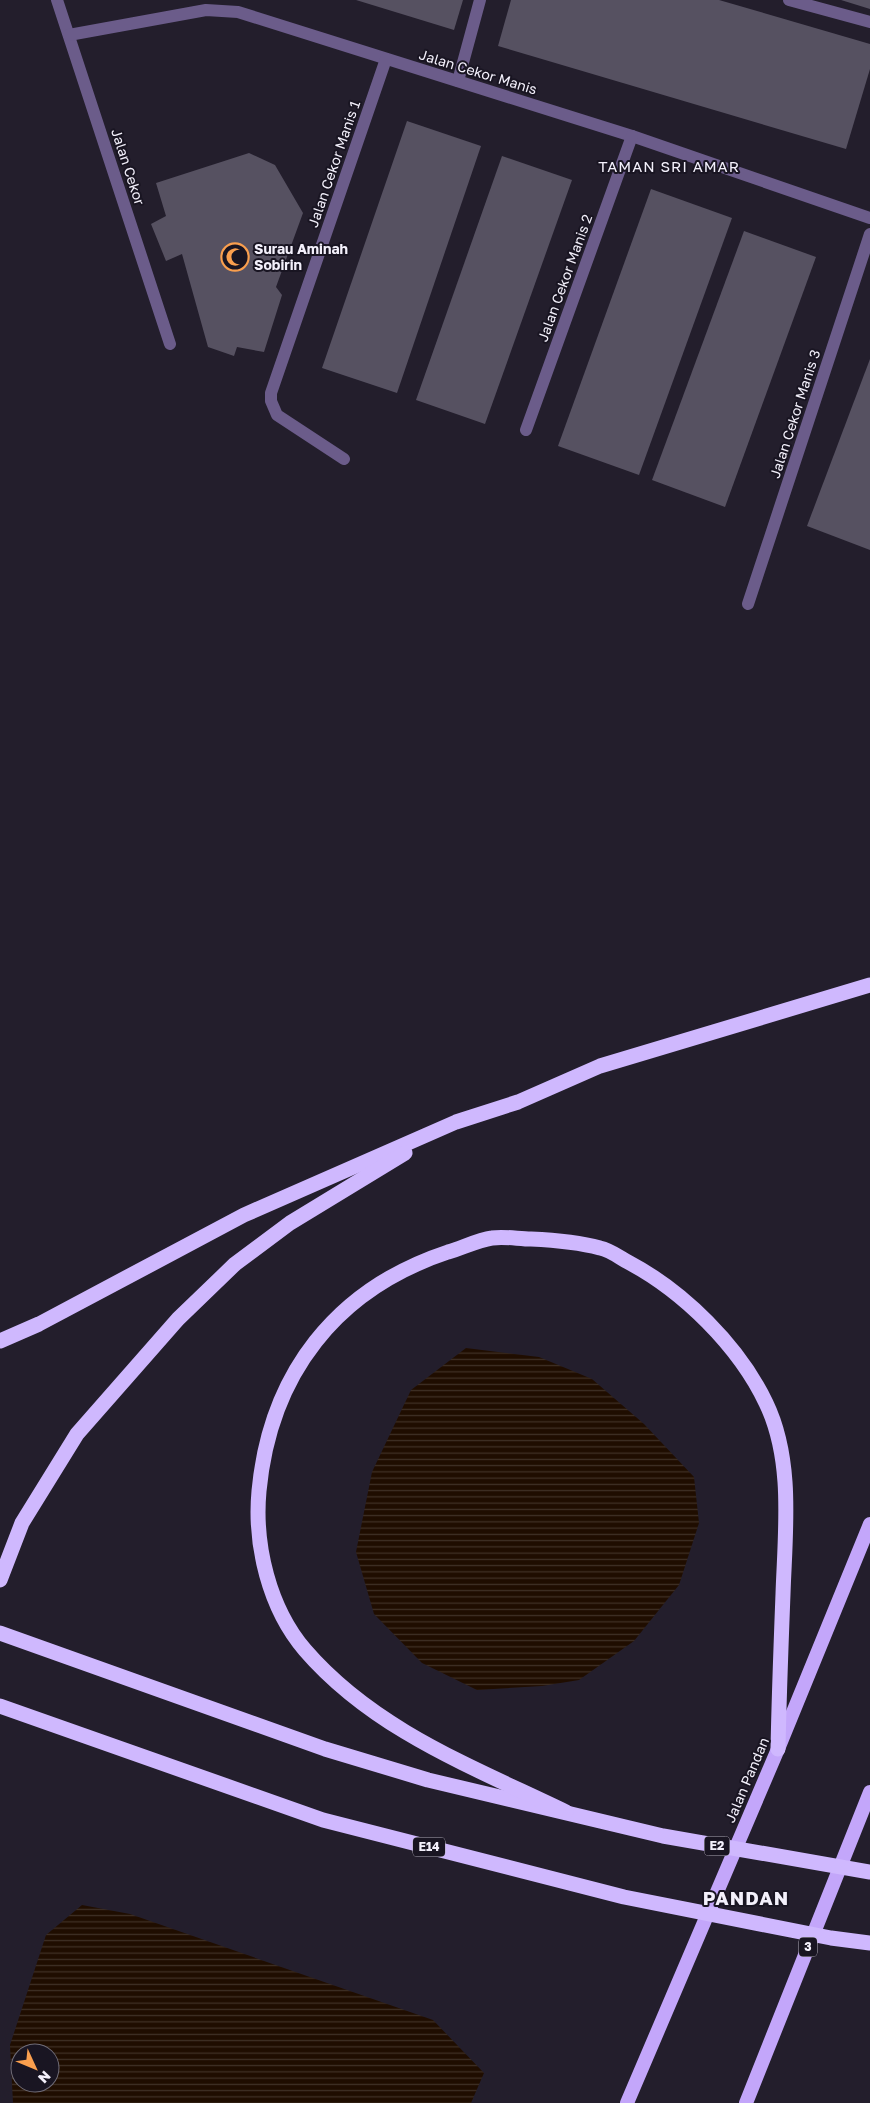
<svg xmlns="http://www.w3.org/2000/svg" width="870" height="2103" font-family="'Golos Text',sans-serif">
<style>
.water{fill:url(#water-rules);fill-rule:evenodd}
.building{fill:#565161}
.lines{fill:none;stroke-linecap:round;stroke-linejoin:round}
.service{stroke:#6b5c8a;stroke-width:12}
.minor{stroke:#6b5c8a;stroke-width:12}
.trunk{stroke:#c3a6fa;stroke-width:14}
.motorway{stroke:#cfb8fe;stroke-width:15}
.labels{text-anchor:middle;stroke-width:4;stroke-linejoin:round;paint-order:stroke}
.shield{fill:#191522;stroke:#b2aeba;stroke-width:1}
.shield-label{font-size:12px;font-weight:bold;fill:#f3f0fb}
.street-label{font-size:14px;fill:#f3f0fb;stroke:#191522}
.poi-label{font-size:14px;font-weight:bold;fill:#f3f0fb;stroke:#191522;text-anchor:start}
.neighbourhood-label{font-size:15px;letter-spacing:1px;fill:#f3f0fb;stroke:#191522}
.district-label{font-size:19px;font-weight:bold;letter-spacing:1px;fill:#f3f0fb;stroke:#191522}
</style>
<defs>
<pattern id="water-rules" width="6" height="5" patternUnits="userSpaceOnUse" patternTransform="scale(1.25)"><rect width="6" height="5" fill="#1f0d00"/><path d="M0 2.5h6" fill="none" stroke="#403126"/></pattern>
</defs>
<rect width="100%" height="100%" fill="#231e2c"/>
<g class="water">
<path d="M466,1348L539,1357L592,1379L644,1424L694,1477L699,1523L679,1585L634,1641L579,1680L542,1686L477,1690L422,1663L374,1614L356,1552L372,1472L411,1390Z"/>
<path d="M82,1905L130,1914L433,2020L484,2073L471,2103H13L10,2045L46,1935ZM20,2053H50V2083H20Z"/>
</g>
<g class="building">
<path d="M356,0H463L454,30Z"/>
<path d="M511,0H719L870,44V69L846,149L498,46Z"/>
<path d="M841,0H870V9Z"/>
<path d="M407,121L481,146L397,393L322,368Z"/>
<path d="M249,153L275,165L303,213L276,287L282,295L264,352L237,347L234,356L208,347L182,254L166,261L151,224L166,216L156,183Z"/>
<path d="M502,156L572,180L485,424L416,400Z"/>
<path d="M651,189L732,218L639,475L558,446Z"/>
<path d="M744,231L816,257L725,507L652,480Z"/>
<path d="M870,359V550L807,526Z"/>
</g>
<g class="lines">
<g class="service">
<path d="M789,0L870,22"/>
<path d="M458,81L480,0"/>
</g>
<g class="minor">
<path d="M57,0L170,344"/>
<path d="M69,35L206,10L238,12L632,136L870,218"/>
<path d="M526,430L632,136"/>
<path d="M344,459L277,415L271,401V393L386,59"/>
<path d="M748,604L870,234"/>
</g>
<g class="trunk">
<path d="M627,2103L778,1749L870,1524"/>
<path d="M746,2103L870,1792"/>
</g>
<g class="motorway">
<path d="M0,1341L39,1324L244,1215L456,1122L518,1102L600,1066L870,985"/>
<path d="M0,1580L22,1523L77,1434L178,1319L235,1264L290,1223L405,1153"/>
<path d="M0,1633L325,1749L428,1780L663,1836L870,1872"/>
<path d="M0,1706L323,1820L624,1897L831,1938L870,1943"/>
<path d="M566,1812C473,1767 374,1730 305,1650C269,1608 254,1545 259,1491C270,1374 336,1289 448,1252C462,1248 478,1240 492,1238C504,1236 519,1239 531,1239C553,1240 578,1242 600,1248C610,1250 619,1257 628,1262C683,1291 739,1346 766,1403C794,1461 785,1532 783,1594C781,1646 779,1697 778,1749"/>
</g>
</g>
<defs>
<g id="mosque-ring" transform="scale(1.4375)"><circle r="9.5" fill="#191522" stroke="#fa9f4e" stroke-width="1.5"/><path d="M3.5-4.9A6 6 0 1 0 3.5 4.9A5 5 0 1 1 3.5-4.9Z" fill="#fa9f4e"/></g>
</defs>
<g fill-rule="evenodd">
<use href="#mosque-ring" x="235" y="257"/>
</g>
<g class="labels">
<g class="shield">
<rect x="704.5" y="1836.5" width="25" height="19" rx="4"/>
<rect x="413" y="1837.5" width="32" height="19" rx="4"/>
<rect x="799" y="1937.5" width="18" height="19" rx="4"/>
</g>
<g class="shield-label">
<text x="717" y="1850">E2</text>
<text x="429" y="1851">E14</text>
<text x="808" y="1951">3</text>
</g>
<g class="street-label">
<text transform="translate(478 72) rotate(17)" y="5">Jalan Cekor Manis</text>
<text transform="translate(334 164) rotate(-71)" y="5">Jalan Cekor Manis 1</text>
<text transform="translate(128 167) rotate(72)" y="5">Jalan Cekor</text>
<text transform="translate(565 278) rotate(-70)" y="5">Jalan Cekor Manis 2</text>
<text transform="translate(795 414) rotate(-72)" y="5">Jalan Cekor Manis 3</text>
<text transform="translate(747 1780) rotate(-67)" y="5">Jalan Pandan</text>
</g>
<g class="poi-label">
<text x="254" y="254">Surau Aminah<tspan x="254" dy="16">Sobirin</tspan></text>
</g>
<g class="neighbourhood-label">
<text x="669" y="172">TAMAN SRI AMAR</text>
</g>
<g class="district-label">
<text x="746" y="1905">PANDAN</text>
</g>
</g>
<g transform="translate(35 2068) rotate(134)"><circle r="24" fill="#191522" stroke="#706d79"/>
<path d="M0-4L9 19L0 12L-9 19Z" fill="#fa9f4e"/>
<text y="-8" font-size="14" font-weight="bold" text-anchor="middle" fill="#f3f0fb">N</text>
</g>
</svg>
